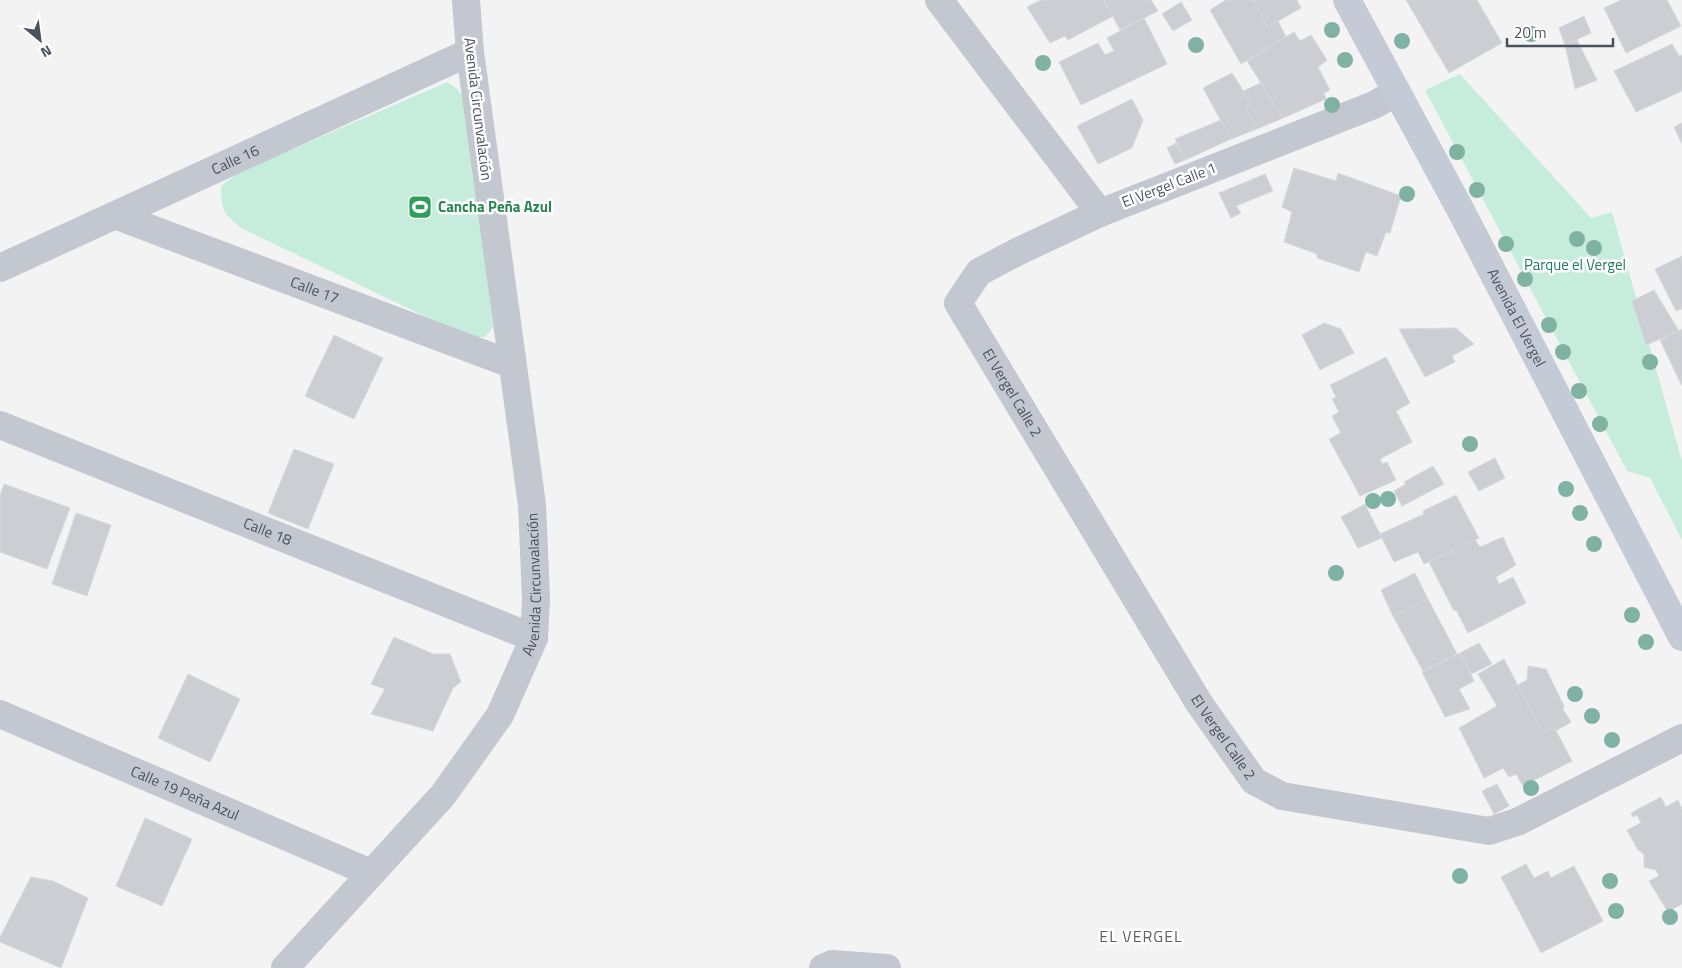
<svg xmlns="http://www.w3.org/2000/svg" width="1682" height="968" font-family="'Titillium Web',sans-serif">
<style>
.green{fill:#c6eddc}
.building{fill:#cdced4;stroke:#d7d8dd}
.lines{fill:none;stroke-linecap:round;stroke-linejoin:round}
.minor{stroke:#c2c7d0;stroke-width:28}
.tertiary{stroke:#c2c7d0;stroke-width:28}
.secondary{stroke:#c5cad7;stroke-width:28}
.tree{fill:#7fb2a2}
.labels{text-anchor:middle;stroke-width:5;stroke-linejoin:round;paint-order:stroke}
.street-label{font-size:15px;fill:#4b525f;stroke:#fff}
.leisure-label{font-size:15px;font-weight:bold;fill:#27864d;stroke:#fff;text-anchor:start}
.park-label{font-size:15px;fill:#207c60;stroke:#fff}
.neighbourhood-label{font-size:16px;letter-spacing:1px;fill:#5f6167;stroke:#fff}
</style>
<rect width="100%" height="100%" fill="#f4f3f3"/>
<g class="green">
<path d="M1460,74L1591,218L1612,212L1682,461V540L1650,478L1627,471L1425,90Z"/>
<path d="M447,82L456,88L464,97L473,154L493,327L485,337H468L243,229C224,215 221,211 221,186L238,173Z"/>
</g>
<g class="building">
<path d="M1041,0H1104L1113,16L1068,40L1065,36L1050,43L1027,7Z"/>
<path d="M1104,0H1151L1158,11L1120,30Z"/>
<path d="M1226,0H1252L1268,27L1278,21L1286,37L1241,64L1210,10Z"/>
<path d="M1252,0H1297L1301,8L1268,27Z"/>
<path d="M1406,0H1477L1502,43L1449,73Z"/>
<path d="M1621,0H1667L1681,26L1626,53L1604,8Z"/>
<path d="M1181,2L1192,20L1173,31L1162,14Z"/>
<path d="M1584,16L1591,33L1565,45L1559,28Z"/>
<path d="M1144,18L1167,64L1081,105L1059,62L1098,43L1105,55L1114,51L1107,38Z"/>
<path d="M1294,32L1300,41L1311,35L1327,60L1318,67L1330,90L1324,93L1326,99L1283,118L1247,61Z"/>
<path d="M1577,40L1597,80L1575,89L1565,45Z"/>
<path d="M1672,44L1679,56L1682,55V91L1636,112L1614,71Z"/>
<path d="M1232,73L1251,103L1245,107L1257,129L1231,139L1203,88Z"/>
<path d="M1261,83L1283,118L1257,129L1245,107L1251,103L1243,91Z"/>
<path d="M1132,99L1143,120L1132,148L1098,164L1077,126Z"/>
<path d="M1221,120L1231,139L1185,160L1175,139Z"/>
<path d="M1682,123V144L1674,127Z"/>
<path d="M1176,143L1185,160L1175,164L1167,148Z"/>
<path d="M1294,168L1336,181L1338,173L1401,196L1390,233L1386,232L1377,256L1366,252L1359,272L1317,258V254L1284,242L1292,212L1282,207Z"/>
<path d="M1265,174L1273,191L1236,206L1241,213L1231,218L1219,193Z"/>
<path d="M1682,256V309L1676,311L1655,269Z"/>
<path d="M1654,290L1679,331L1646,345L1632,301Z"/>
<path d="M1324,323L1341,329L1354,353L1320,370L1302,335Z"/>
<path d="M1456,328L1474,344L1452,356L1455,362L1425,377L1399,329Z"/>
<path d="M1682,329V386L1660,340Z"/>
<path d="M334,335L383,358L354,419L305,396Z"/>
<path d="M1386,357L1410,403L1396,411L1412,442L1380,459L1382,464L1387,462L1396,480L1360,496L1329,439L1341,433L1332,416L1339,412L1332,399L1336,397L1330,385Z"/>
<path d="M294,449L334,464L308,529L268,513Z"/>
<path d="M1495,458L1505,478L1479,491L1468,472Z"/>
<path d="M1433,466L1444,484L1402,506L1394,491L1406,484L1404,482Z"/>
<path d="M4,484L70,508L47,569L0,552V496Z"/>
<path d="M1456,495L1479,538L1424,564L1418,552L1394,562L1380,534L1424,514L1423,511Z"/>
<path d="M1365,504L1382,538L1358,548L1341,517Z"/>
<path d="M76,513L111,525L87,596L52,584Z"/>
<path d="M1503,537L1516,565L1496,577L1499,584L1513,577L1526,603L1468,633L1456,610L1454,611L1429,562L1475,540L1480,547Z"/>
<path d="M1415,573L1428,599L1393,616L1381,590Z"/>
<path d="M1428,599L1457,654L1423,671L1393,616Z"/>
<path d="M394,637L433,654H450L461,682L453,688L433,731L371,714L385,689L371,684Z"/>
<path d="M1479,643L1492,664L1471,674L1460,653Z"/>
<path d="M1460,653L1474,681L1459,689L1470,709L1445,717L1422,672Z"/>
<path d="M1504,659L1542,732L1554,727L1572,761L1523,786L1516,774L1509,777L1503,768L1484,778L1459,728L1497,706L1478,674Z"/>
<path d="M1528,666L1546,669L1564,706L1563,709L1571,722L1556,731L1554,727L1542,732L1518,685L1527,680Z"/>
<path d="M188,674L240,699L210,762L158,738Z"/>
<path d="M1497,784L1509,806L1494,814L1482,791Z"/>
<path d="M1661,797L1666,807L1678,800L1682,809V904L1668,912L1649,881L1659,876L1656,870L1644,867V854L1638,850L1627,830L1641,823L1637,815L1633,817L1631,813Z"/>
<path d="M145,818L192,839L162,906L116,886Z"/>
<path d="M1526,864L1534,878L1548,871L1551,878L1574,866L1603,921L1541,953L1501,877Z"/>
<path d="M31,877L53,881L88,898L61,968L0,942V937Z"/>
</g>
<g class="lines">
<g class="minor">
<path d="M939,0L1100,213"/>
<path id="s1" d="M1397,92L1374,105L1100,213L1019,251L979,272L958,303L1199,703L1254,781L1282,796L1489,831L1517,822L1682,738"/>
<path id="s2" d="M117,216L511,364"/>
<path id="s3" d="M0,268L470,52"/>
<path id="s4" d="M0,425L534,638"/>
<path id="s5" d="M0,714L371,873"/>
<path d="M823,968L832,964L887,968"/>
</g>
<path class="tertiary" id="s6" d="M285,968L443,795L500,715L534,638L536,598L532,505L470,52L466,0"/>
<path class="secondary" id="s7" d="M1347,0L1459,207L1682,637"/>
</g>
<g class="tree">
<circle cx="1332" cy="30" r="8"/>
<circle cx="1531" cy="34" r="8"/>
<circle cx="1402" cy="41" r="8"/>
<circle cx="1196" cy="45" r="8"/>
<circle cx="1345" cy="60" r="8"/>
<circle cx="1043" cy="63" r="8"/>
<circle cx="1332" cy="105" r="8"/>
<circle cx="1457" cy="152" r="8"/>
<circle cx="1477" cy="190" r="8"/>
<circle cx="1407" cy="194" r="8"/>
<circle cx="1577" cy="239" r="8"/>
<circle cx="1506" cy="244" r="8"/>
<circle cx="1594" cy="248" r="8"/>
<circle cx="1525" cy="279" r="8"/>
<circle cx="1549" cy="325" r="8"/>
<circle cx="1563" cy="352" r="8"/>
<circle cx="1650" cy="362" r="8"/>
<circle cx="1579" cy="391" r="8"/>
<circle cx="1600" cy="424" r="8"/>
<circle cx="1470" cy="444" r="8"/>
<circle cx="1566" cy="489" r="8"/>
<circle cx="1388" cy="499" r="8"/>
<circle cx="1373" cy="501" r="8"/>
<circle cx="1580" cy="513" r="8"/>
<circle cx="1594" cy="544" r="8"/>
<circle cx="1336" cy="573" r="8"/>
<circle cx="1632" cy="615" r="8"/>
<circle cx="1646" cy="642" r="8"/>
<circle cx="1575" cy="694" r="8"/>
<circle cx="1592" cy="716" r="8"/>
<circle cx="1612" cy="740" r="8"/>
<circle cx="1531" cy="788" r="8"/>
<circle cx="1460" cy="876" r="8"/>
<circle cx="1610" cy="881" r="8"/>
<circle cx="1616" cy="911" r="8"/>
<circle cx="1670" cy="917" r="8"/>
</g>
<defs>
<g id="stadium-square" transform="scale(1.25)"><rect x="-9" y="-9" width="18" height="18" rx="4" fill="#2e9e5b" stroke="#fff"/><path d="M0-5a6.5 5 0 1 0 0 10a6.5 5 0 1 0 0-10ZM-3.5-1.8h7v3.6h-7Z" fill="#fff"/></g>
</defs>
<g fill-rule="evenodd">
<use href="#stadium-square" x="420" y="207"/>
</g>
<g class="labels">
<g class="street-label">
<text transform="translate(478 109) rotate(83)" y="5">Avenida Circunvalación</text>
<text dy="5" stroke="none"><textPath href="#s3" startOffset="259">Calle 16</textPath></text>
<text transform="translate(1169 185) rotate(-21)" y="5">El Vergel Calle 1</text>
<text dy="5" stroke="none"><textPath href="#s2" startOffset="211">Calle 17</textPath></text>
<text dy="5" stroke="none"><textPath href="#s7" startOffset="360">Avenida El Vergel</textPath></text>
<text dy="5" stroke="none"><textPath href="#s1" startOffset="598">El Vergel Calle 2</textPath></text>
<text dy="5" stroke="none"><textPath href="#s4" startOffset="288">Calle 18</textPath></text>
<text dy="5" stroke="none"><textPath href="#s6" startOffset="470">Avenida Circunvalación</textPath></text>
<text dy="5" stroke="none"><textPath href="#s1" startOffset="1002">El Vergel Calle 2</textPath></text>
<text dy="5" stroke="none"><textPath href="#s5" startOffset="201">Calle 19 Peña Azul</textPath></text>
</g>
<g class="leisure-label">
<text x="438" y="212">Cancha Peña Azul</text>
</g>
<g class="park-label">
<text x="1575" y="270">Parque el Vergel</text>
</g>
<g class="neighbourhood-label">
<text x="1141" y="942">EL VERGEL</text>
</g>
</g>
<g transform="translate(40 40) rotate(151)" stroke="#ffffff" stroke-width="4" paint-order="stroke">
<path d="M0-4L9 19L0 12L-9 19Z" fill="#4b525f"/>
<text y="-8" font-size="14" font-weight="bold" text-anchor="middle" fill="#4b525f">N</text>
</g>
<path d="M1507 38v8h106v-8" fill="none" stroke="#4b525f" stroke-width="2.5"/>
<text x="1514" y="38" font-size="15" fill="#4b525f" stroke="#ffffff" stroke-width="4" paint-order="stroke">20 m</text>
</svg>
